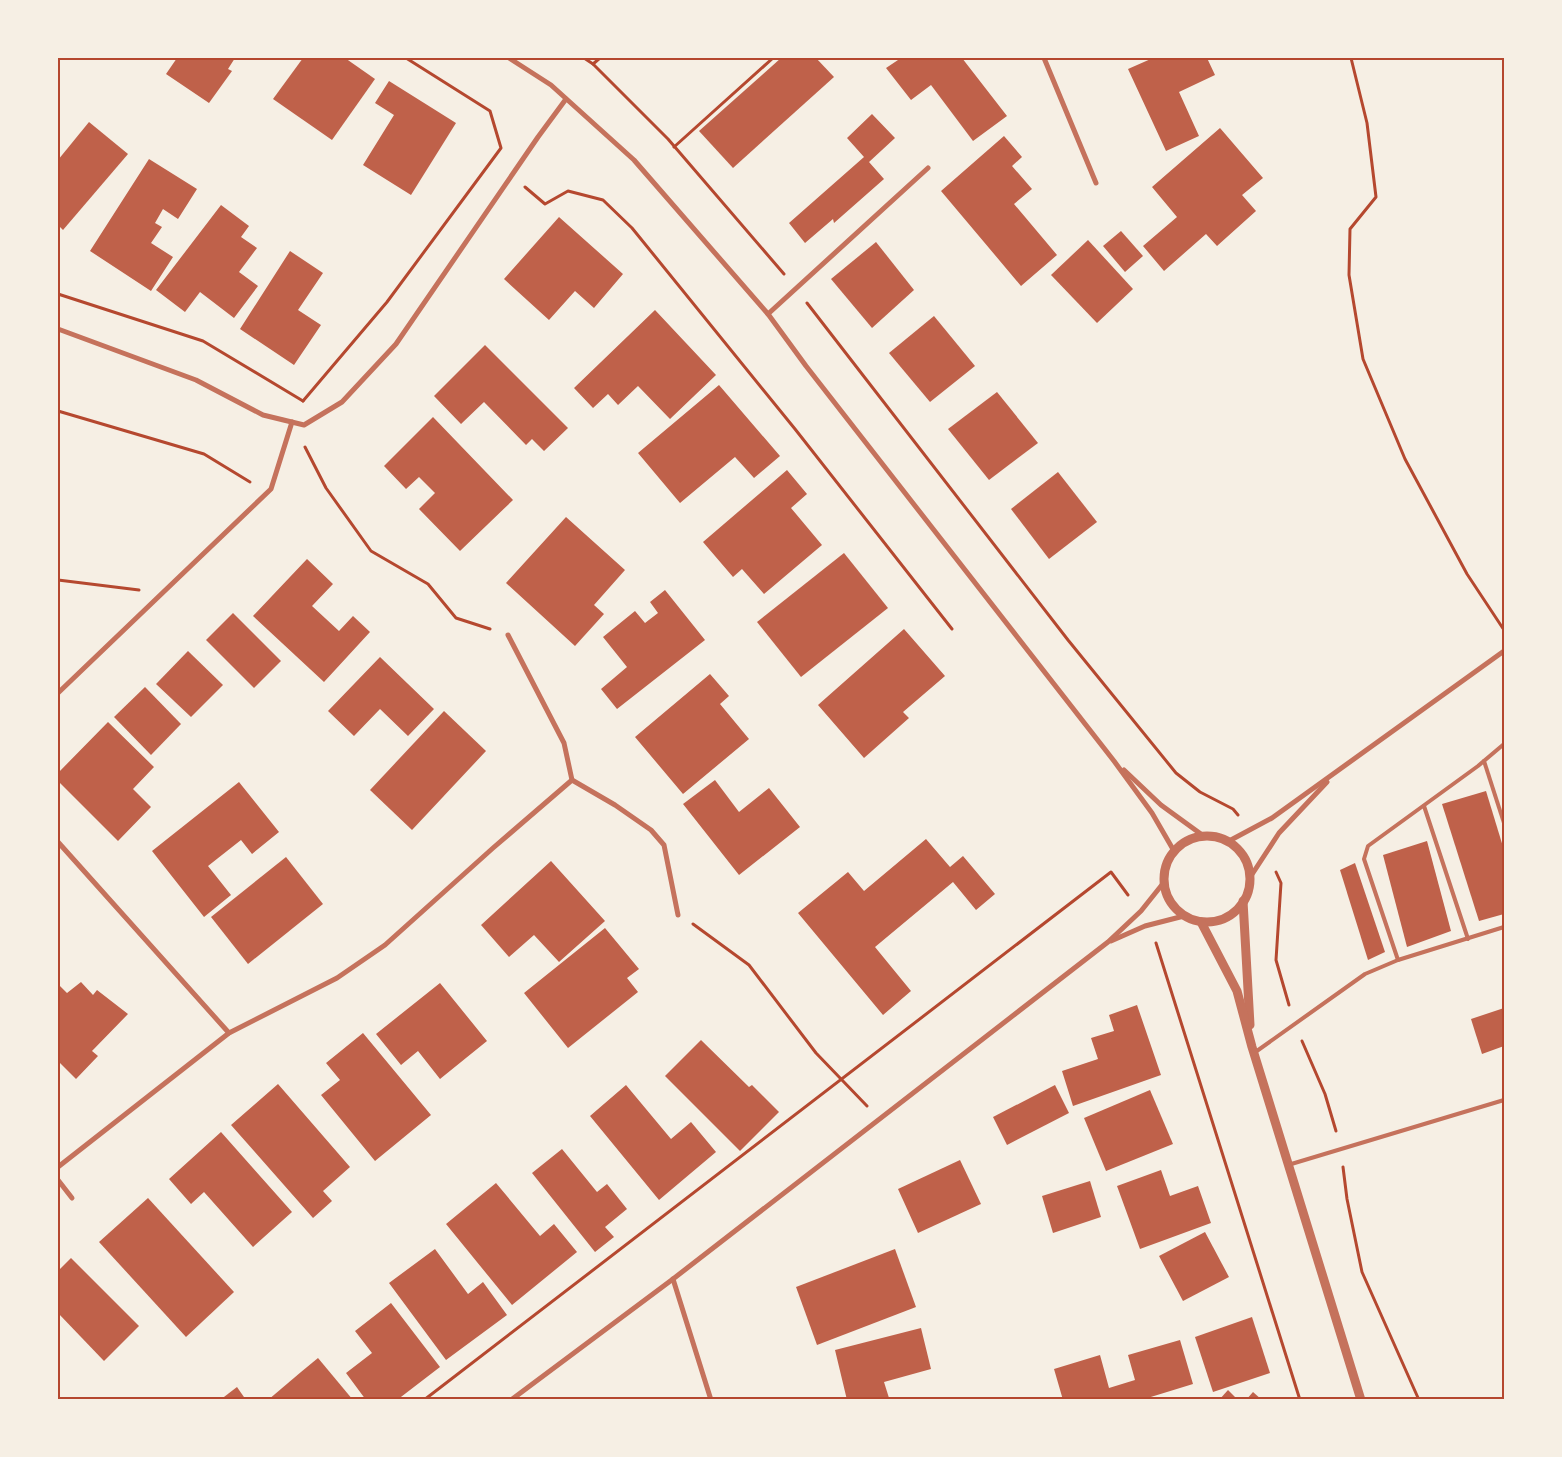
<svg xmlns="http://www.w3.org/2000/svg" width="1562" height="1457" font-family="Raleway,sans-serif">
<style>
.building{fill:#bf614a}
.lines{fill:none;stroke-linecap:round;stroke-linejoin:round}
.path{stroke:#b5482f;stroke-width:3}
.service{stroke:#c5725c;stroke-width:4}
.minor{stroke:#c5725c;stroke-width:5}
.tertiary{stroke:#c5725c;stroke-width:9}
.neatline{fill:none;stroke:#b5482f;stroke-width:2}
</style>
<rect width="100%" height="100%" fill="#f6efe4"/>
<g class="building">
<path d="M177,58H235L228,69L232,71L209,103L166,74Z"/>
<path d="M303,58H345L375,79L332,140L273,99Z"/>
<path d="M781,58H816L834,77L733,168L699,131Z"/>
<path d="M901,58H962L1007,116L973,141L931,85L911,100L886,68Z"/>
<path d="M1153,58H1207L1215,75L1179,92L1199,136L1166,151L1128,69Z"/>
<path d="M389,81L456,123L411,195L363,165L394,115L375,103Z"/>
<path d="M872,114L895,138L869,162L884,179L834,223L833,219L805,243L789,223L864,157L847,138Z"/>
<path d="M89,122L128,154L63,230L58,225V160Z"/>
<path d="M1220,128L1263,178L1242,195L1256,211L1217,246L1206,234L1164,271L1143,246L1177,217L1152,187Z"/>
<path d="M1004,136L1022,157L1012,166L1032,189L1014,204L1057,255L1021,286L941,191Z"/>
<path d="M149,159L197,189L178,219L163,209L155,223L162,227L151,243L173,257L151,291L90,251Z"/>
<path d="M221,205L249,226L241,237L257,248L239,272L258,286L234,318L200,292L185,312L156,290Z"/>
<path d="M559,217L623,274L594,308L575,291L549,320L504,279Z"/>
<path d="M1121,231L1143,256L1125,272L1103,246Z"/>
<path d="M1088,240L1133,289L1097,323L1051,275Z"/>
<path d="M876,242L914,290L872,328L831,279Z"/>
<path d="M290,251L323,273L298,310L321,325L294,365L240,329Z"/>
<path d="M655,310L716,375L670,419L638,386L618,405L608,394L593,408L574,388Z"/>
<path d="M934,316L975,366L930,402L889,353Z"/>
<path d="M485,345L568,428L544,451L532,439L526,445L484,402L461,424L434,396Z"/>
<path d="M719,385L780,456L754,478L735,457L680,503L638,453Z"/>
<path d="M997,392L1038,443L989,480L948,429Z"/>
<path d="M433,417L513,500L460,551L419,509L435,493L419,477L406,489L384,466Z"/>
<path d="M787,470L807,494L791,508L822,545L764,594L742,569L733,577L703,542Z"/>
<path d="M1058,472L1097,522L1049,559L1011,509Z"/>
<path d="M566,517L625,570L594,605L604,614L575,646L506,583Z"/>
<path d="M844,553L888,608L801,677L757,622Z"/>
<path d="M307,559L333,584L312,606L339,631L353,616L370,632L324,682L253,616Z"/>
<path d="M665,590L705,640L617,709L601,689L627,667L603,637L635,611L645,623L658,613L650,602Z"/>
<path d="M233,613L281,661L254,688L206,640Z"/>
<path d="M904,629L945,676L903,712L909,718L864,758L818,705Z"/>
<path d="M188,651L223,685L191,717L156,684Z"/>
<path d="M380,657L434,709L408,736L380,709L354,736L328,711Z"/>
<path d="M710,674L729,696L720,704L749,739L683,794L635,737Z"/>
<path d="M145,687L181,724L151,755L114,717Z"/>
<path d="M444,711L486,751L412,830L370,790Z"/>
<path d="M108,722L154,767L133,789L151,807L118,841L58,781V773Z"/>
<path d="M715,780L739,812L769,788L800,827L739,875L683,804Z"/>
<path d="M239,782L279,832L252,854L241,840L208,866L231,895L204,917L152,851Z"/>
<path d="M1486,791L1504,850V914L1479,921L1442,804Z"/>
<path d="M926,839L950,867L963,856L995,894L976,910L953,882L875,947L911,991L883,1015L798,913L848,872L864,891Z"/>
<path d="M1427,841L1451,931L1407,947L1383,855Z"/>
<path d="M286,857L323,904L248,964L211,917Z"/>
<path d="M551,861L605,921L559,962L534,935L509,957L481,925Z"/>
<path d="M1355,863L1385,952L1368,960L1340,870Z"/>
<path d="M605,928L639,969L627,978L638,992L568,1048L524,993Z"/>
<path d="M81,982L93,995L97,990L128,1014L92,1051L98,1056L76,1079L58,1061V984L67,993Z"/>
<path d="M440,983L487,1041L440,1079L418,1051L401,1065L376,1034Z"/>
<path d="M1137,1005L1161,1075L1073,1106L1062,1071L1098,1059L1091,1038L1114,1031L1109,1015Z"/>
<path d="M1504,1008V1046L1482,1054L1471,1019Z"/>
<path d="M363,1033L431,1115L375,1161L321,1095L340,1080L326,1063Z"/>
<path d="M701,1040L749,1087L752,1085L779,1112L740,1151L665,1076Z"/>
<path d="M278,1084L350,1167L323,1191L332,1201L313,1218L231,1125Z"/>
<path d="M626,1085L671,1139L691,1122L716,1152L659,1200L590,1116Z"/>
<path d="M1055,1085L1069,1113L1007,1145L993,1117Z"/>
<path d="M1150,1090L1173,1144L1106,1171L1084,1118Z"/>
<path d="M221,1132L292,1212L253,1247L204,1192L191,1204L169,1179Z"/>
<path d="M562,1149L597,1192L607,1184L627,1209L605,1227L614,1237L595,1252L532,1173Z"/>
<path d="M960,1160L981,1204L918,1233L898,1189Z"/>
<path d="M1161,1170L1170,1196L1198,1186L1211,1223L1140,1249L1117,1186Z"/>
<path d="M1090,1181L1101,1217L1053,1233L1042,1196Z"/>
<path d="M496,1183L540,1236L554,1224L577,1252L512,1305L446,1224Z"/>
<path d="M148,1198L234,1292L186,1337L99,1242Z"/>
<path d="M1205,1232L1229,1277L1183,1301L1159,1256Z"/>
<path d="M435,1249L468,1294L483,1282L507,1315L446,1360L389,1283Z"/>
<path d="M895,1249L916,1307L817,1345L796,1287Z"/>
<path d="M71,1258L139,1326L104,1361L58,1313V1271Z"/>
<path d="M391,1303L440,1367L397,1400H366L346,1373L372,1353L355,1331Z"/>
<path d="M1252,1317L1270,1373L1213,1392L1195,1337Z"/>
<path d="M921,1328L931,1369L884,1382L889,1398L847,1400L835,1350Z"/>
<path d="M1180,1340L1193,1384L1141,1400H1063L1054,1369L1100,1355L1109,1388L1135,1380L1128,1355Z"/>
<path d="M318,1358L353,1400H268L301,1372Z"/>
<path d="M237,1387L246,1400H220Z"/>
<path d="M1228,1390L1238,1400H1219Z"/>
<path d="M1253,1392L1262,1400H1246Z"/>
</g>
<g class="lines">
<g class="path">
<path d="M584,58L593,64L668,139L784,274"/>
<path d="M1351,58L1367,123L1376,197L1350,229L1349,275L1363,359L1405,459L1467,574L1504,630"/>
<path d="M593,64L600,58"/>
<path d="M674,147L773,58"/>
<path d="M525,187L545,204L568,191L603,200L632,228L795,429L952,629"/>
<path d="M58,294L203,341L303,401"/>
<path d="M807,303L1068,640L1176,773L1200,792L1233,809L1238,815"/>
<path d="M303,401L387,302L501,148L490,111L406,58"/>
<path d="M58,411L204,454L250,482"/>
<path d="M305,447L326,488L371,551L428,584L456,618L490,629"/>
<path d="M58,580L139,590"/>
<path d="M1276,872L1281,883L1276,960L1289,1005"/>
<path d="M693,924L749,965L816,1053L867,1106"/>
<path d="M1156,943L1300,1400"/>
<path d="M1302,1041L1325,1094L1336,1131"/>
<path d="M1343,1167L1347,1199L1362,1272L1419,1400"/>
<path d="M424,1400L1111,872L1128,895"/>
</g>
<g class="service">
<path d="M1484,761L1504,823"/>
<path d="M1424,806L1468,939"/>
<path d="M1398,960L1364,859L1368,846L1478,766L1504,744"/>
<path d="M1254,1053L1365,974L1398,960L1504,927"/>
<path d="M1288,1165L1504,1100"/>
</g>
<g class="minor">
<path d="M509,58L551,85L634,160L768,314L806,366L1114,761L1152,813L1174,851"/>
<path d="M1044,58L1096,183"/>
<path d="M768,314L928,168"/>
<path d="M58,329L196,380L263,415L304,425L342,402L396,344L538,137L566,99"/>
<path d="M508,635L564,743L572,780L615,805L651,830L664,845L678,915"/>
<path d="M58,693L271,489L292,422"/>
<path d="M1124,770L1161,805L1205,837"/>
<path d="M1229,841L1272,818L1504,651"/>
<path d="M58,842L229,1033"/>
<path d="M1249,879L1279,833L1327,782"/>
<path d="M1111,941L1145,926L1184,916"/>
<path d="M58,1167L229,1033L337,978L385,945L493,848L572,780"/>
<path d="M58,1180L72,1198"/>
<path d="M673,1279L711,1400"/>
<path d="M511,1400L673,1279L1108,942L1141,911L1165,881"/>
</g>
<g class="tertiary">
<circle cx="1207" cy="879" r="43"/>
<path d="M1243,901L1250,1025"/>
<path d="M1201,922L1237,991L1252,1047L1361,1400"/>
</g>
</g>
<rect width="1562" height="1457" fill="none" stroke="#f6efe4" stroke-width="118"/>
<rect x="59" y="59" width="1444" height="1339" class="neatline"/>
</svg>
